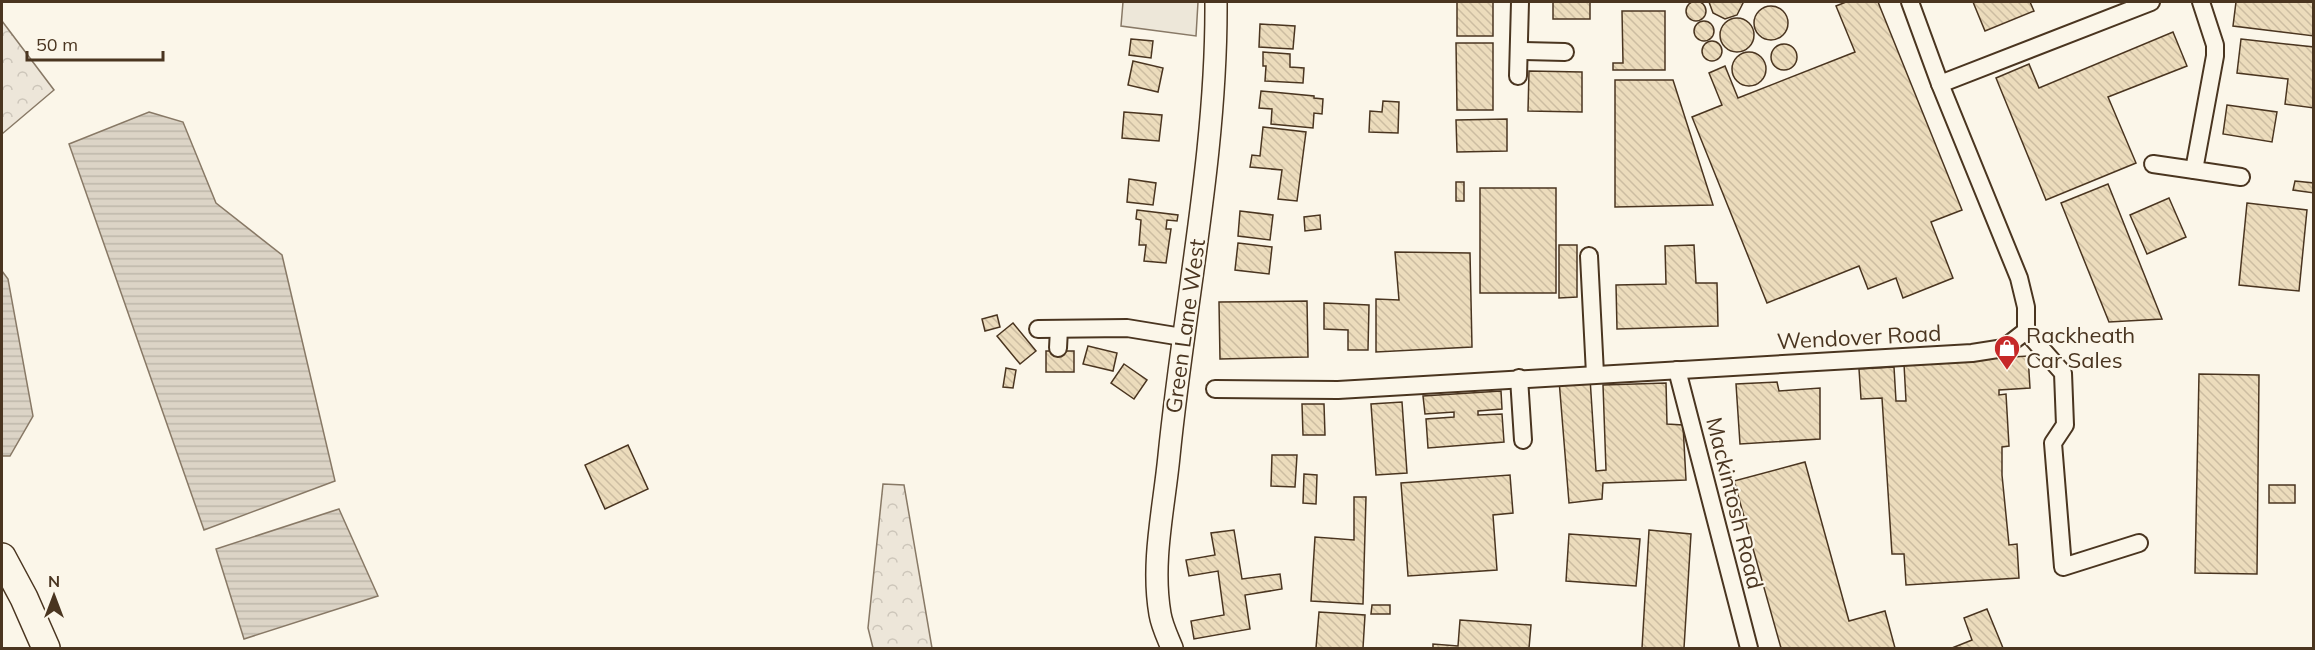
<svg xmlns="http://www.w3.org/2000/svg" width="2315" height="650" font-family="Mulish,sans-serif">
<style>
.forest{fill:url(#forest-crowns);stroke:#887966;stroke-width:1.5}
.parking{fill:#ede7d9;stroke:#887966;stroke-width:1.5}
.water{fill:url(#water-rules);stroke:#887966;stroke-width:1.5}
.building{fill:url(#building-back-hatch);stroke:#4a3520;stroke-width:1.5}
.lines{fill:none;stroke-linecap:round;stroke-linejoin:round}
.minor-casing{stroke:#4a3520;stroke-width:20}
.tertiary-casing{stroke:#4a3520;stroke-width:24}
.trunk-casing{stroke:#4a3520;stroke-width:30}
.minor{stroke:#fbf6e9;stroke-width:16}
.tertiary{stroke:#fbf6e9;stroke-width:21}
.trunk{stroke:#fbf6e9;stroke-width:27}
.labels{text-anchor:middle;stroke-width:4.5;stroke-linejoin:round;paint-order:stroke}
.street-label{font-size:22px;fill:#4a3520;stroke:#fbf6e9}
.poi-label{font-size:22px;fill:#4a3520;stroke:#fbf6e9;text-anchor:start}
</style>
<defs>
<pattern id="forest-crowns" width="20" height="18" patternUnits="userSpaceOnUse" patternTransform="scale(1.5)"><rect width="20" height="18" fill="#ede6d9"/><path d="M2 6a3 3 0 1 1 6 0M12 15a3 3 0 1 1 6 0" fill="none" stroke="#cdc6ba"/></pattern>
<pattern id="water-rules" width="6" height="5" patternUnits="userSpaceOnUse" patternTransform="scale(1.5)"><rect width="6" height="5" fill="#dcd4c6"/><path d="M0 2.5h6" fill="none" stroke="#beb7aa"/></pattern>
<pattern id="building-back-hatch" width="6" height="6" patternUnits="userSpaceOnUse" patternTransform="scale(1.5)"><rect width="6" height="6" fill="#ecdcbc"/><path d="M-1 5l2 2M0 0l6 6M5-1l2 2" fill="none" stroke="#ccbda1"/></pattern>
</defs>
<rect width="100%" height="100%" fill="#fbf6e9"/>
<g class="forest">
<path d="M2,21L54,90L2,134Z"/>
<path d="M883,484L904,485L932,648H873L868,628Z"/>
</g>
<path class="parking" d="M1123,2H1198L1196,36L1121,26Z"/>
<g class="water">
<path d="M149,112L183,122L216,203L282,255L335,481L204,530L69,144Z"/>
<path d="M2,271L8,279L33,416L10,456H2Z"/>
<path d="M339,509L378,596L244,639L216,549Z"/>
</g>
<g class="building">
<circle cx="1696" cy="11" r="10"/>
<rect x="1457" y="2" width="36" height="34"/>
<rect x="1553" y="2" width="37" height="17"/>
<path d="M1709,2H1743V3L1737,15L1725,19L1713,13Z"/>
<path d="M1846,2H1878L1962,210L1931,222L1953,278L1903,298L1896,278L1868,289L1859,266L1767,303L1692,117L1722,105L1709,73L1725,66L1738,98L1855,52L1836,6Z"/>
<path d="M1973,2H2030L2034,11L1985,31Z"/>
<path d="M2236,2H2314V36L2233,26Z"/>
<circle cx="1771" cy="23" r="17"/>
<path d="M1622,11H1665V70H1613V63H1623Z"/>
<circle cx="1737" cy="35" r="17"/>
<circle cx="1704" cy="31" r="10"/>
<path d="M1260,24L1295,26L1293,49L1259,47Z"/>
<path d="M2173,32L2187,66L2108,97L2136,163L2046,200L1996,78L2029,64L2039,88Z"/>
<path d="M1131,39L1153,41L1151,58L1129,55Z"/>
<path d="M2241,39L2314,47V108L2285,104L2288,79L2237,73Z"/>
<circle cx="1712" cy="51" r="10"/>
<path d="M1456,43H1493V110H1457Z"/>
<circle cx="1784" cy="57" r="13"/>
<circle cx="1749" cy="69" r="17"/>
<path d="M1263,52L1290,54V67L1304,68L1303,83L1265,81L1266,66H1263Z"/>
<path d="M1133,61L1163,68L1158,92L1128,85Z"/>
<path d="M1529,71L1582,72V112L1528,111Z"/>
<path d="M1615,80H1673L1713,205L1615,207Z"/>
<path d="M1261,91L1314,96V98L1323,99L1322,114L1314,113L1313,128L1271,124L1272,109L1259,108Z"/>
<path d="M1383,101L1399,102L1398,133L1369,132L1370,111L1382,112Z"/>
<path d="M2227,105L2277,112L2272,142L2223,134Z"/>
<path d="M1124,112L1162,115L1159,141L1122,138Z"/>
<path d="M1507,119V151L1457,152L1456,120Z"/>
<path d="M1263,127L1306,132L1297,201L1278,199L1282,170L1250,167L1252,155L1260,156Z"/>
<path d="M1129,179L1156,183L1153,205L1127,202Z"/>
<path d="M2295,181L2314,183V193L2293,190Z"/>
<rect x="1456" y="182" width="8" height="19"/>
<path d="M2108,184L2162,319L2109,322L2061,203Z"/>
<rect x="1480" y="188" width="76" height="105"/>
<path d="M2169,198L2186,237L2147,254L2130,215Z"/>
<path d="M2247,203L2307,210L2299,291L2239,285Z"/>
<path d="M1137,210L1178,215L1177,221L1167,220L1166,229H1171L1166,263L1144,261L1146,245H1139L1141,220L1136,219Z"/>
<path d="M1240,211L1273,215L1270,240L1238,236Z"/>
<path d="M1320,215L1321,229L1305,231L1304,217Z"/>
<path d="M1238,243L1272,247L1269,274L1235,270Z"/>
<path d="M1559,245H1577V297L1559,298Z"/>
<path d="M1694,245L1696,283H1717L1718,326L1617,329L1616,285L1666,284L1665,246Z"/>
<path d="M1395,252L1470,253L1472,347L1376,352V299L1399,300Z"/>
<path d="M1307,301L1308,357L1220,359L1219,302Z"/>
<path d="M1324,303L1369,305L1368,350H1348V330L1324,329Z"/>
<path d="M997,315L1000,327L985,331L982,319Z"/>
<path d="M1013,323L1036,351L1020,364L997,336Z"/>
<path d="M1088,346L1117,353L1113,371L1083,364Z"/>
<rect x="1046" y="351" width="28" height="21"/>
<path d="M2028,356L2030,388L1999,390V395L2006,394L2009,446L2002,447V475L2009,545L2017,544L2019,578L1906,585L1904,554H1892L1882,398L1861,399L1859,369L1894,367L1896,401H1906L1904,364Z"/>
<path d="M1124,364L1147,380L1134,399L1111,383Z"/>
<path d="M1006,368L1016,370L1013,388L1003,387Z"/>
<path d="M2199,374L2259,375L2257,574L2195,573Z"/>
<path d="M1590,378L1596,471L1606,470L1603,385L1666,383L1667,424L1683,425L1686,480L1603,483L1602,499L1569,503L1559,380Z"/>
<path d="M1777,382L1779,391L1820,388V439L1740,444L1736,384Z"/>
<path d="M1501,391L1502,409L1478,411V415L1502,414L1504,442L1428,448L1426,419L1454,417V412L1425,414L1423,396Z"/>
<path d="M1402,402L1407,473L1376,475L1371,404Z"/>
<path d="M1302,404H1324L1325,435H1303Z"/>
<path d="M628,445L648,489L605,509L585,465Z"/>
<path d="M1272,455H1297L1295,487L1271,486Z"/>
<path d="M1805,462L1849,621L1885,611L1895,648H1781L1734,481Z"/>
<path d="M1304,474L1317,475L1316,504L1303,503Z"/>
<path d="M1510,475L1513,513L1493,515L1497,570L1408,576L1401,483Z"/>
<rect x="2269" y="485" width="26" height="18"/>
<path d="M1354,497H1366L1363,604L1311,601L1315,537L1354,540Z"/>
<path d="M1234,530L1242,579L1280,574L1282,589L1245,595L1250,629L1194,639L1191,621L1224,615L1218,571L1189,576L1186,560L1215,555L1211,533Z"/>
<path d="M1649,530L1691,534L1684,648H1642Z"/>
<path d="M1569,534L1640,539L1636,586L1566,581Z"/>
<path d="M1372,605H1390V614H1371Z"/>
<path d="M1987,609L2003,648H1952L1972,640L1964,618Z"/>
<path d="M1319,612L1365,615L1363,648H1316Z"/>
<path d="M1460,620L1531,625L1529,648H1433V644L1458,646Z"/>
</g>
<g class="lines">
<g class="minor-casing">
<g id="minor">
<path d="M1910,2L1940,84L2019,278L2026,307V331"/>
<path d="M2201,2L2215,45V56L2194,170L2241,177"/>
<path d="M1519,51L1565,52"/>
<path d="M1518,76L1520,2"/>
<path d="M1940,84L2151,2"/>
<path d="M2153,164L2194,170"/>
<path d="M1589,256L1595,374"/>
<path d="M1038,329L1127,328L1182,337"/>
<path d="M2026,331L2063,373L2065,425L2053,443L2063,567L2139,543"/>
<path d="M1058,348L1059,329"/>
<path d="M1677,370L1749,648"/>
<path d="M1519,378L1523,440"/>
<path d="M1215,389L1338,390L1972,353L2004,348L2026,331"/>
</g>
</g>
<g class="tertiary-casing">
<path id="tertiary" d="M1172,648C1168,638 1162,626 1160,614C1151,562 1164,508 1169,456C1184,305 1217,154 1216,2"/>
</g>
<g class="trunk-casing">
<path id="trunk" d="M2,557L24,598L46,648"/>
</g>
<use href="#minor" class="minor"/>
<use href="#tertiary" class="tertiary"/>
<use href="#trunk" class="trunk"/>
</g>
<defs>
<g id="shop-pin" transform="scale(1.35)"><path d="M0 17L-7.5 6A9.5 9.5 0 1 1 7.5 6Z" fill="#c62828" stroke="#fbf6e9"/><path d="M-5-2.5h2.3a2.7 3.5 0 0 1 5.4 0H5L5.5 6h-11ZM-1.5-2.5h3a1.5 2.3 0 0 0-3 0Z" fill="#fff"/></g>
</defs>
<g fill-rule="evenodd">
<use href="#shop-pin" x="2007" y="348"/>
</g>
<g class="labels">
<g class="street-label">
<text transform="translate(1185 326) rotate(-82)" y="8">Green Lane West</text>
<text transform="translate(1859 337) rotate(-3)" y="8">Wendover Road</text>
<text transform="translate(1735 503) rotate(76)" y="8">Mackintosh Road</text>
</g>
<g class="poi-label">
<text x="2026" y="343">Rackheath<tspan x="2026" dy="25">Car Sales</tspan></text>
</g>
</g>
<rect width="2315" height="650" fill="none" stroke="#4a3520" stroke-width="6"/>
<g transform="translate(54 596)" stroke="#fbf6e9" stroke-width="4.5" paint-order="stroke">
<path d="M0-4.5L10 22L0 15L-10 22Z" fill="#4a3520"/>
<text y="-9" font-size="16" font-weight="bold" text-anchor="middle" fill="#4a3520">N</text>
</g>
<path d="M27 51v9h136v-9" fill="none" stroke="#4a3520" stroke-width="3"/>
<text x="36" y="51" font-size="18" fill="#4a3520" stroke="#fbf6e9" stroke-width="4.5" paint-order="stroke">50 m</text>
</svg>
